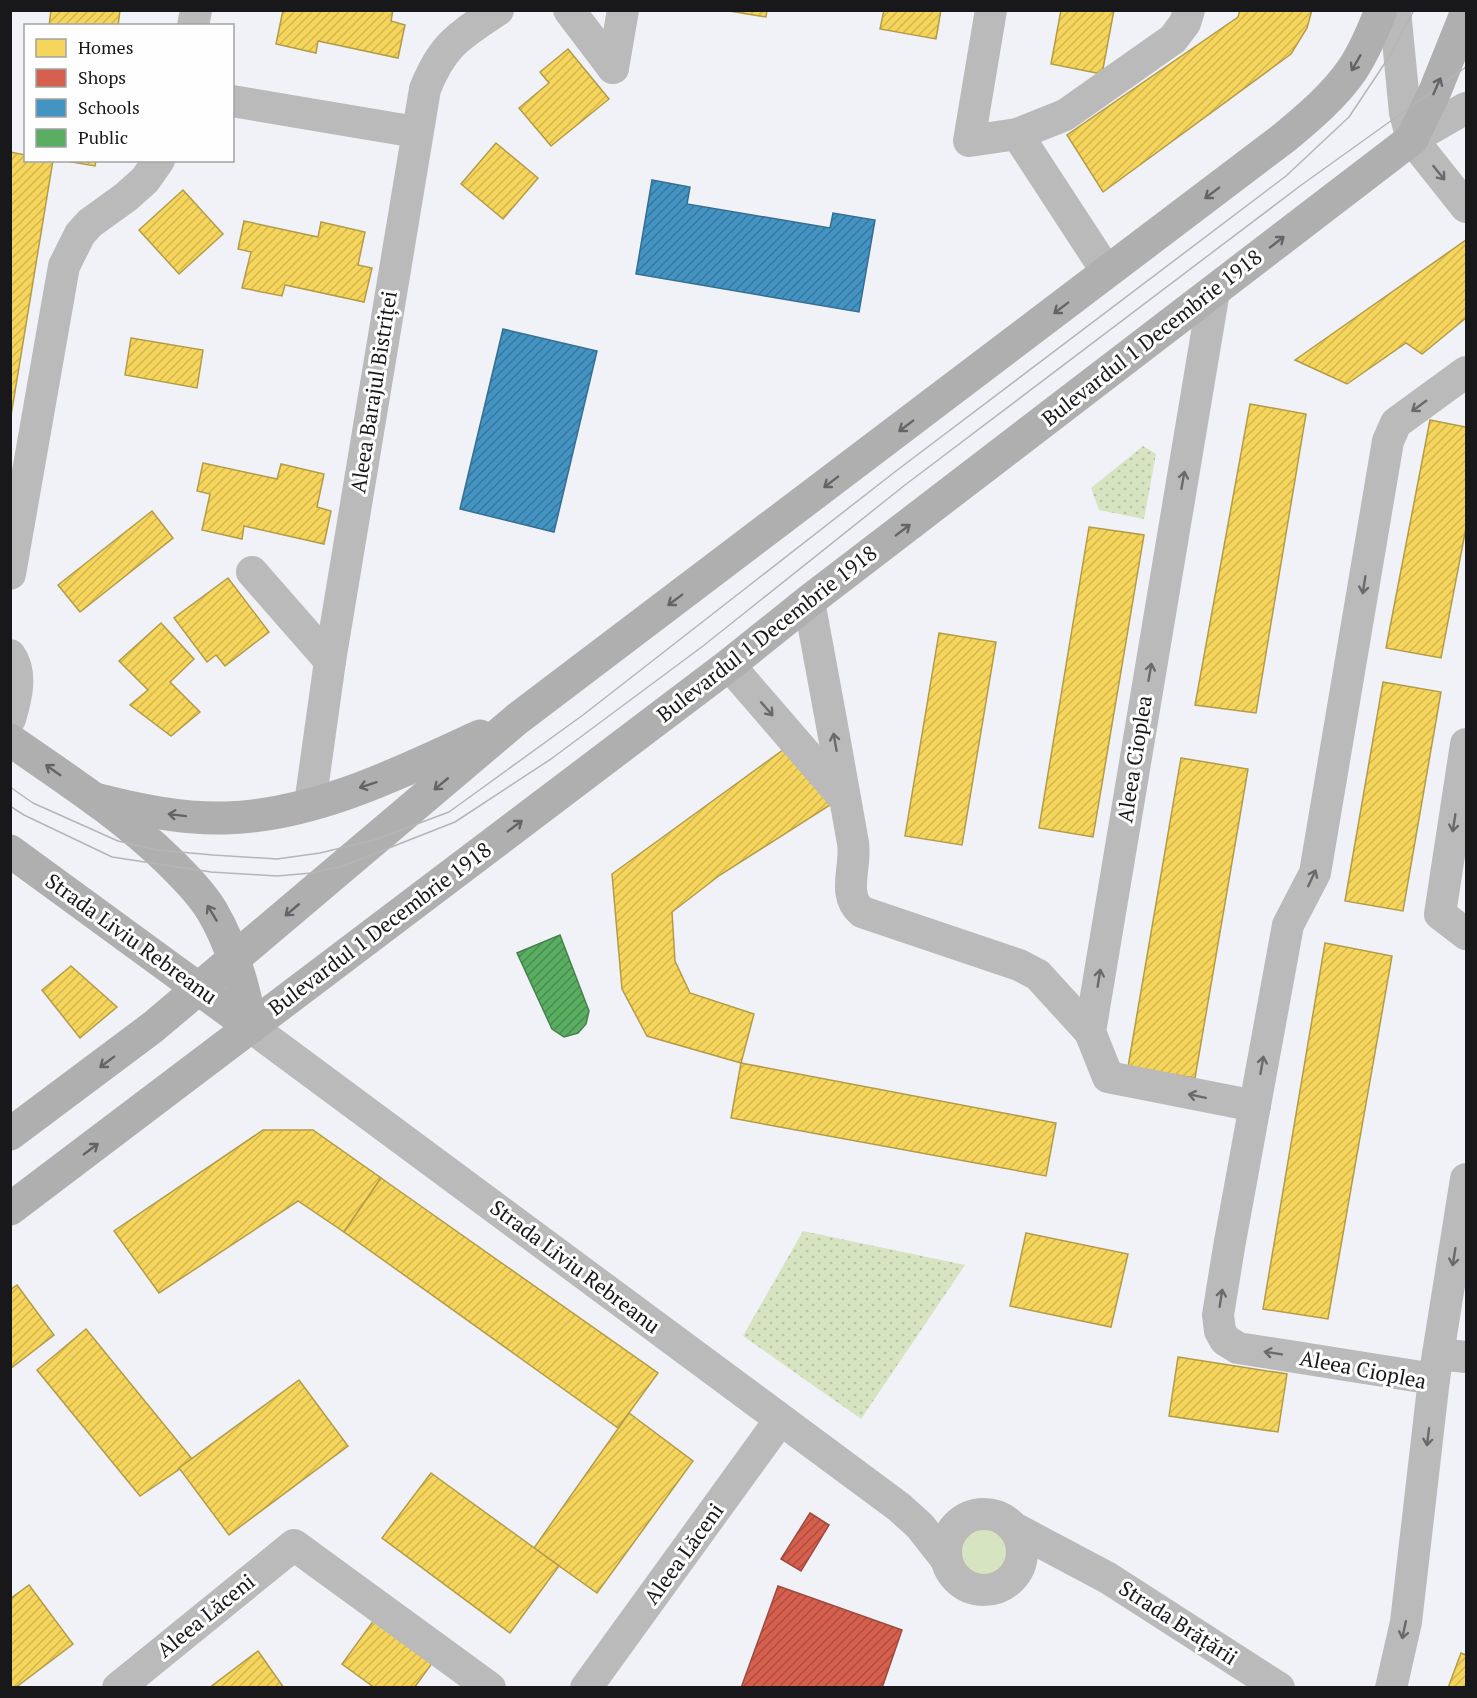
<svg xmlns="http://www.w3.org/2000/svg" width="1477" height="1698" font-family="'PT Serif',serif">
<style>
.green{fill:#d6e4c1}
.park{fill:url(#park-dots)}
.homes{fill:url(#homes-hatch);stroke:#b39c48;stroke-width:1.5}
.shops{fill:url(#shops-hatch);stroke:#9d4a3e;stroke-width:1.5}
.schools{fill:url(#schools-hatch);stroke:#366e91;stroke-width:1.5}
.public{fill:url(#public-hatch);stroke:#46814c;stroke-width:1.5}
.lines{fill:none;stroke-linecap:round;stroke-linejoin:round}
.street{stroke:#bbbabb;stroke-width:32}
.secondary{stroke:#b0afb0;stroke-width:33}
.tram{stroke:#b5b5b7;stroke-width:1.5}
.oneway{stroke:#646466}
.oneway2{stroke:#6a696b}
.labels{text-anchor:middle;stroke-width:6;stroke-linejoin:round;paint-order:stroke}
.street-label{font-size:21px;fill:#18181b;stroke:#fefefe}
</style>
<defs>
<pattern id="park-dots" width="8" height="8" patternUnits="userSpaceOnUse" patternTransform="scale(1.5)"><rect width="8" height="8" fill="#d6e4c1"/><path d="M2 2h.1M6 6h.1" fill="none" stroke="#b7c3a5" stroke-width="1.8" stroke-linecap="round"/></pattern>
<pattern id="homes-hatch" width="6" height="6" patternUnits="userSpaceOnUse" patternTransform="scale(1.5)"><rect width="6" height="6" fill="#f6d55c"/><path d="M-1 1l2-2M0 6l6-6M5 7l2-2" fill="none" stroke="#d2b64f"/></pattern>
<pattern id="shops-hatch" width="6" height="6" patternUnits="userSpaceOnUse" patternTransform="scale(1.5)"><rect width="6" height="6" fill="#d6604d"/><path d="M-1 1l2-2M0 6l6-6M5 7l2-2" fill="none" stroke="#ad4e3f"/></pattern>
<pattern id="schools-hatch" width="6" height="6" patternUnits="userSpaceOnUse" patternTransform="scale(1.5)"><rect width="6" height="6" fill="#4393c3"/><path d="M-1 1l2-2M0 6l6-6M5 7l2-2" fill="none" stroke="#37779e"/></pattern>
<pattern id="public-hatch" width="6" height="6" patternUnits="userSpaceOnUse" patternTransform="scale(1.5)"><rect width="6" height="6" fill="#5aae61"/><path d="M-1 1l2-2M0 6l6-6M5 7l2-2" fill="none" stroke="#498d4f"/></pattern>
</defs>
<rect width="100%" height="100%" fill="#f1f2f7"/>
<circle class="green" cx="985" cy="1552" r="29"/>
<g class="park">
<path d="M1143,446L1156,454L1144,519L1099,510L1091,488Z"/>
<path d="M803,1231L965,1265L861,1419L743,1336Z"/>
</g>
<g class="homes">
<path d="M51,10H120L118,26H49Z"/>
<path d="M283,10H393L391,21L405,25L398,58L318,41L316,53L276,44Z"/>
<path d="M723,10H767L766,17Z"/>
<path d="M884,10H941L936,39L880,29Z"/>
<path d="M1061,10H1114L1102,74L1051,64Z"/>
<path d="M1240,10H1312L1307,28L1291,54L1103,192L1067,135L1238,17Z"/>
<path d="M568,49L609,99L551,146L519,108L549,83L540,72Z"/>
<path d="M496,143L538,178L503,219L461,184Z"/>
<path d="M10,152L26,155V160H53L10,422Z"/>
<path d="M60,160H96L95,166Z"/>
<path d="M183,190L223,234L179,274L139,230Z"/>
<path d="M244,221L318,237L321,222L365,232L358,265L372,268L364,302L285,285L282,296L242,288L251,252L238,249Z"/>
<path d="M1466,240V318L1422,354L1406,343L1347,384L1295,360Z"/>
<path d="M131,338L203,350L197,388L125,375Z"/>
<path d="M1250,404L1306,414L1256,713L1195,705Z"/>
<path d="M1430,420L1466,427V528L1441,658L1386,648Z"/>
<path d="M203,463L277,479L281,464L324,474L317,507L331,511L324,544L244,526L242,539L202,530L210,494L197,491Z"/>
<path d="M152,511L173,538L80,612L58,585Z"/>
<path d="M1089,527L1144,535L1093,837L1039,828Z"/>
<path d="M228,578L269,632L225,666L216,655L207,662L174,618Z"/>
<path d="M161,623L194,659L170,682L200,712L171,736L130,705L148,690L119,661Z"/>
<path d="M939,633L996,642L962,845L905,836Z"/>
<path d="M1383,682L1441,692L1403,911L1345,901Z"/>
<path d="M787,747L830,805L720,875L672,912L675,961L690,993L754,1014L741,1063L647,1036L622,989L612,874Z"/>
<path d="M1181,758L1248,769L1195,1078L1128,1067Z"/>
<path d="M1325,943L1392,956L1328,1319L1263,1309Z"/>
<path d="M71,966L117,1007L80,1038L42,990Z"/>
<path d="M741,1063L1056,1123L1046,1176L731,1118Z"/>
<path d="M263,1130H313L381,1178L344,1232L298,1201L159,1293L114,1231Z"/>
<path d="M381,1178L658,1373L618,1428L344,1232Z"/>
<path d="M1026,1233L1128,1254L1111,1327L1010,1306Z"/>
<path d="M17,1285L54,1335L10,1369V1290Z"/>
<path d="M86,1329L193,1460L140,1496L37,1370Z"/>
<path d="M1178,1357L1287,1374L1278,1432L1169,1416Z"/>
<path d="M299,1380L348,1446L229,1535L179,1468Z"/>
<path d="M629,1413L693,1461L597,1593L534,1548Z"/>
<path d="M431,1473L559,1566L510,1633L382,1538Z"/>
<path d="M29,1585L73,1644L15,1688H10V1599Z"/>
<path d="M374,1620L433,1662L414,1688H375L342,1664Z"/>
<path d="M258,1651L284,1688H209Z"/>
<path d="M1461,1653L1466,1655V1688H1448Z"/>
</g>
<g class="shops">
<path d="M810,1513L829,1525L801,1571L781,1559Z"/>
<path d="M778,1586L902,1630L882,1688H741Z"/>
</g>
<g class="schools">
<path d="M652,180L690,187L687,204L830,228L833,213L875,220L859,312L636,274Z"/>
<path d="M503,329L597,351L554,532L460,509Z"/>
</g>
<path class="public" d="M560,935L589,1011L586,1024L578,1033L564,1037L552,1029L517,953Z"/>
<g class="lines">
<g class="street">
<path d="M569,10L613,68"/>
<path d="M991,10L969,141L1017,134L1065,115L1173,39L1185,23L1189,10"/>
<path d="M1395,10L1405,113L1412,139L1466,207"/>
<path d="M193,26L196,10"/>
<path d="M613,68L623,10"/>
<path d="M232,101L416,132"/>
<path d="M1017,134L1107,272"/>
<path d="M1412,139L1466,108"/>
<path d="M1214,291L1090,1032L1108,1077L1255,1106"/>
<path d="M252,572L330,661"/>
<path d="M10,574L64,266L80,234L90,223L126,197L145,180L159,160"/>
<path d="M809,601C824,682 839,762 853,843C857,866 841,895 862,912L1019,965L1038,975L1090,1032"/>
<path d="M10,655C23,673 16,699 10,719"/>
<path d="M729,665L844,798"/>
<path d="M1466,744L1440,914L1466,934"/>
<path d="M310,804L330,661L425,89C443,44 459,36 498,10"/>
<path d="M251,1027L899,1507L920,1526L946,1559"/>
<path d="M1438,1354L1466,1357"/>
<path d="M1434,1379L1238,1348L1225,1340L1220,1331L1218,1315L1229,1247L1288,925L1315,873L1388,441L1396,423L1466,372"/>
<circle cx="984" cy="1552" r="38"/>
<path d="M1014,1528L1108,1578L1279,1688"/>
<path d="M118,1688L294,1545L490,1688"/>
<path d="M586,1688L780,1420"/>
<path d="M1391,1688L1406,1622L1434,1379L1466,1179"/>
</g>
<g class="secondary">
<path d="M10,740C66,779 122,815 170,862C185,877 201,893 212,911C233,947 244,986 251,1027"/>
<path d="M95,799C138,810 181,819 225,818C314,816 402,772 480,736"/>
<path d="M10,851L251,1027"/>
<path d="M10,1134L153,1027L517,719L1285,137C1309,117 1334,96 1352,70C1364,52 1373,31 1381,10"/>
<path d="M10,1209L729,665L809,601L1412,139L1435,91L1466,14"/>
</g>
<g class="tram">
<path d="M10,787L33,803L118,841L157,850L213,855L277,859L320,853L374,840L449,812L583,715L896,471L1286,176L1349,117L1389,57L1414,10"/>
<path d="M10,806L24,815L112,857L211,872L277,876L312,873L343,866L455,822L551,759L703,646L905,485L1300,186L1466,67"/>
</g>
</g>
<defs><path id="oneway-shaft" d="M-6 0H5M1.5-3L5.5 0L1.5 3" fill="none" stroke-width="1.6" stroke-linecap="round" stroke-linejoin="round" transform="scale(1.5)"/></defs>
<g class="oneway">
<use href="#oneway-shaft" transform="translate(1356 63) rotate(120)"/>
<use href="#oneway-shaft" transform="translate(1437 86) rotate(-66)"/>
<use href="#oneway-shaft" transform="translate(1212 193) rotate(143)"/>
<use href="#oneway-shaft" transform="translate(1277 242) rotate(-38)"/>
<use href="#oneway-shaft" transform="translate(1061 308) rotate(143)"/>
<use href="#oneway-shaft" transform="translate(906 426) rotate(143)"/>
<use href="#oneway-shaft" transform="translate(831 482) rotate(143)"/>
<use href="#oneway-shaft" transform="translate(903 530) rotate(-37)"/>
<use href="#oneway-shaft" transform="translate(675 600) rotate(143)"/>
<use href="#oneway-shaft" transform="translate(53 770) rotate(-145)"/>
<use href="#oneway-shaft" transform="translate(441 784) rotate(140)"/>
<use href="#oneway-shaft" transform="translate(368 785) rotate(162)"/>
<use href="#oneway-shaft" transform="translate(177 815) rotate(-173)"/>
<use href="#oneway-shaft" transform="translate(515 826) rotate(-37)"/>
<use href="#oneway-shaft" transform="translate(292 910) rotate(140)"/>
<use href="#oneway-shaft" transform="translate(212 913) rotate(-121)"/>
<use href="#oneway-shaft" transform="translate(107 1062) rotate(143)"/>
<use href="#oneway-shaft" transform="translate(91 1149) rotate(-37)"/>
</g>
<g class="oneway2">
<use href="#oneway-shaft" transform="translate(1439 173) rotate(51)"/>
<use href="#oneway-shaft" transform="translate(1419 406) rotate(144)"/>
<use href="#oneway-shaft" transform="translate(1183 480) rotate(-80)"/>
<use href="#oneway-shaft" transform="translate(1364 585) rotate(99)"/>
<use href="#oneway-shaft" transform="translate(1150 672) rotate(-80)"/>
<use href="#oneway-shaft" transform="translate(767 709) rotate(49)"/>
<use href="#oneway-shaft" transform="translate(835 742) rotate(-100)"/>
<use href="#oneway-shaft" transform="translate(1454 823) rotate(99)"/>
<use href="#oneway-shaft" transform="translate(1312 878) rotate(-65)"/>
<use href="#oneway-shaft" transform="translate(1099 978) rotate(-81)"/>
<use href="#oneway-shaft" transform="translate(1262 1065) rotate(-80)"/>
<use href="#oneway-shaft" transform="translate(1197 1096) rotate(-168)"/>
<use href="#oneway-shaft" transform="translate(1454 1257) rotate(99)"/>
<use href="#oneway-shaft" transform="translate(1221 1298) rotate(-81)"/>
<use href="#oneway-shaft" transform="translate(1273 1353) rotate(-171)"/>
<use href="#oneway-shaft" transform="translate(1428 1437) rotate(97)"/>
<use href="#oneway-shaft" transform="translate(1404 1630) rotate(102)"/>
</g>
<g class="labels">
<g class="street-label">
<text transform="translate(1152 338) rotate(-38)" y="7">Bulevardul 1 Decembrie 1918</text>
<text transform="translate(374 392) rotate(-81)" y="7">Aleea Barajul Bistriței</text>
<text transform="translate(767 634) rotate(-38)" y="7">Bulevardul 1 Decembrie 1918</text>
<text transform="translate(1135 759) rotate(-81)" y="7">Aleea Cioplea</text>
<text transform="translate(380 929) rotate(-37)" y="7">Bulevardul 1 Decembrie 1918</text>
<text transform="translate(131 939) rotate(36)" y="7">Strada Liviu Rebreanu</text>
<text transform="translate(575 1267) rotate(37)" y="7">Strada Liviu Rebreanu</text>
<text transform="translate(1363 1370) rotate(11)" y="7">Aleea Cioplea</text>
<text transform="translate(684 1554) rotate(-54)" y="7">Aleea Lăceni</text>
<text transform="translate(206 1616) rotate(-39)" y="7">Aleea Lăceni</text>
<text transform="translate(1178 1623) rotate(33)" y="7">Strada Brățării</text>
</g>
</g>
<rect width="1477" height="1698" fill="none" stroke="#18181b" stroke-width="24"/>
<rect x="24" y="24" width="210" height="138" fill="#fefefe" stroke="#a2a2a3" stroke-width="1.5"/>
<rect x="36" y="39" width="30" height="18" fill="#f6d55c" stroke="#a2a2a3" stroke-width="1.5"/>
<text x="78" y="54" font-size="18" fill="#18181b">Homes</text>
<rect x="36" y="69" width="30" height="18" fill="#d6604d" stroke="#a2a2a3" stroke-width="1.5"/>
<text x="78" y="84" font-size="18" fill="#18181b">Shops</text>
<rect x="36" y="99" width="30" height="18" fill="#4393c3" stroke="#a2a2a3" stroke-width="1.5"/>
<text x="78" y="114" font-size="18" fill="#18181b">Schools</text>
<rect x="36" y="129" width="30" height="18" fill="#5aae61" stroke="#a2a2a3" stroke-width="1.5"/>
<text x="78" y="144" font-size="18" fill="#18181b">Public</text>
</svg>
